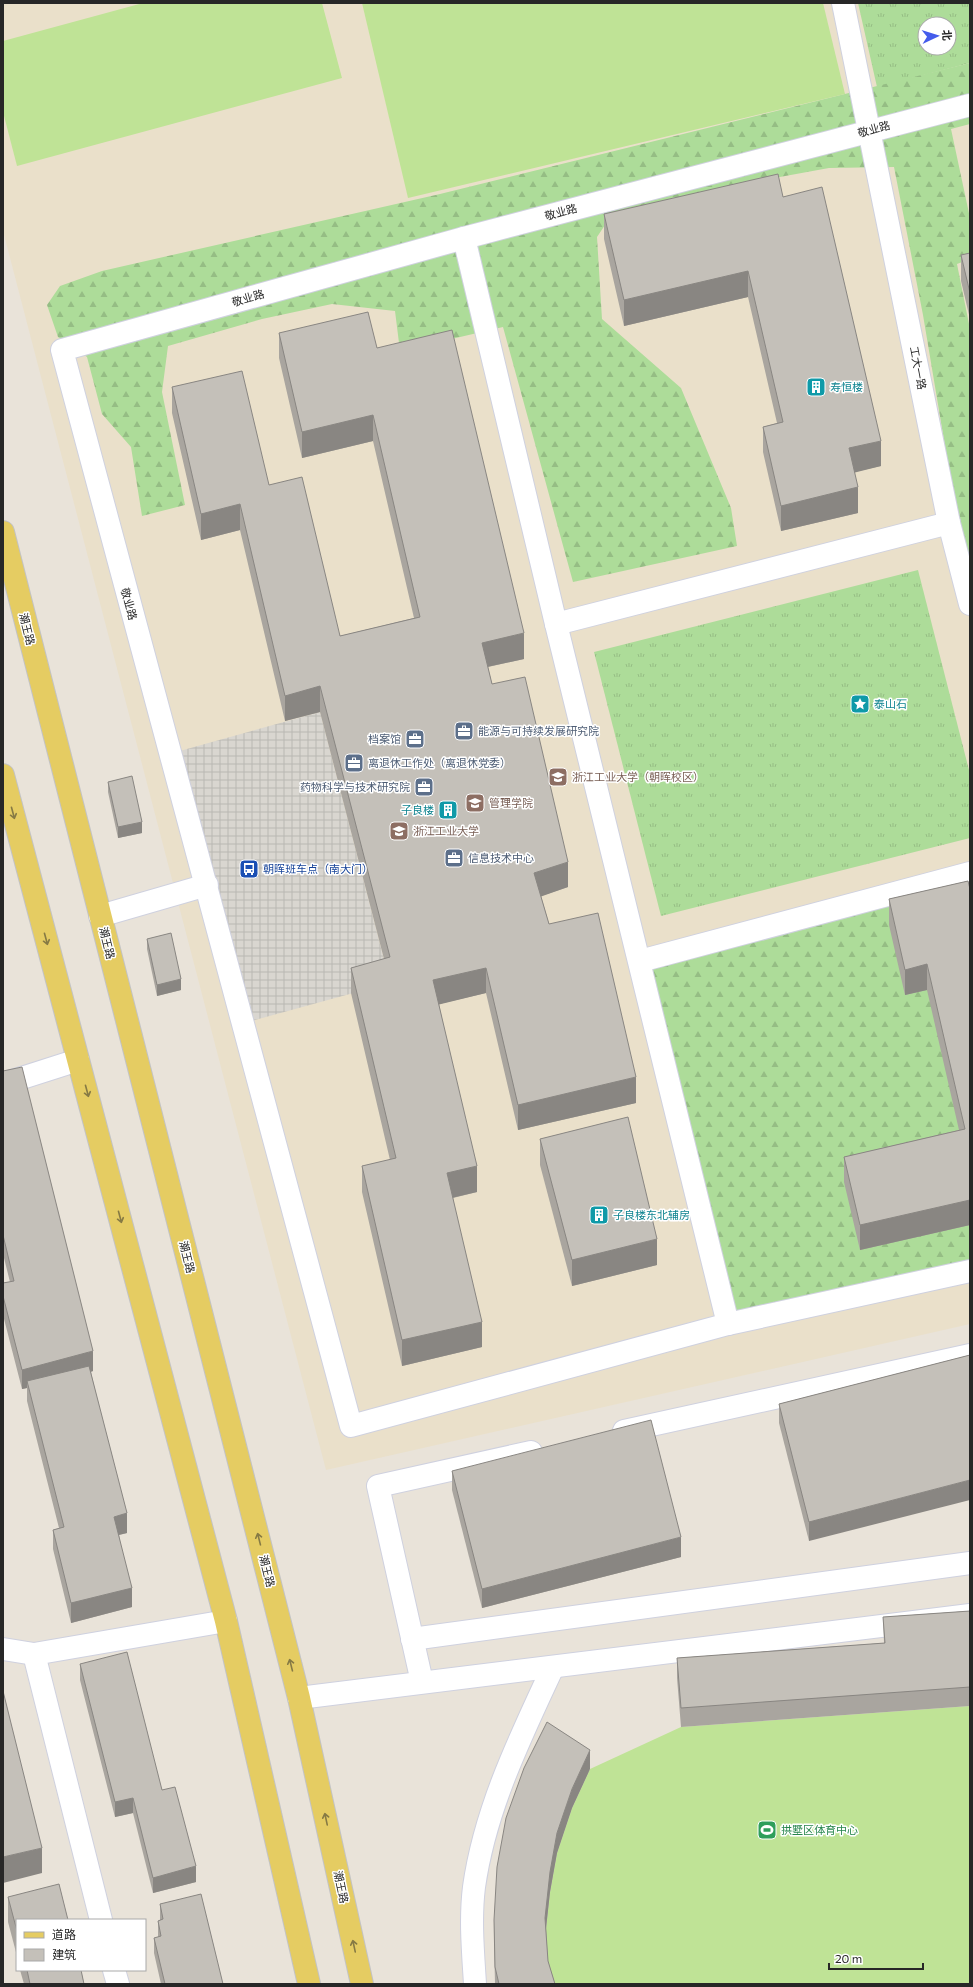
<svg xmlns="http://www.w3.org/2000/svg" width="973" height="1987" font-family="Commissioner,'Noto Sans SC',sans-serif">
<style>
.education{fill:#eae0ca;fill-rule:evenodd}
.grass{fill:url(#grass-tufts);fill-rule:evenodd}
.forest{fill:url(#forest-firs)}
.pitch{fill:#bfe396}
.plaza{fill:url(#plaza-grid)}
.lines{fill:none;stroke-linecap:round;stroke-linejoin:round}
.minor-casing{stroke:#cfd1df;stroke-width:24}
.major-casing{stroke:#c3c3c3;stroke-width:24}
.minor{stroke:#fff;stroke-width:22}
.major{stroke:#e5cc62;stroke-width:22}
.wall{fill:#a9a59f}
.shaded-wall{fill:#898682}
.building{fill:#c4c0b9;stroke:#898682}
.oneway{stroke:#867a44}
.labels{text-anchor:middle;stroke-width:3;stroke-linejoin:round;paint-order:stroke}
.street-label{font-size:11px;fill:#272727;stroke:#fff}
.culture-label{font-size:11px;fill:#0d838f;stroke:#fff;text-anchor:start}
.service-label{font-size:11px;fill:#4e5e75;stroke:#fff;text-anchor:start}
.education-label{font-size:11px;fill:#785e54;stroke:#fff;text-anchor:start}
.transit-label{font-size:11px;fill:#164399;stroke:#fff;text-anchor:start}
.leisure-label{font-size:11px;fill:#27864d;stroke:#fff;text-anchor:start}
</style>
<defs>
<pattern id="grass-tufts" width="24" height="20" patternUnits="userSpaceOnUse"><rect width="24" height="20" fill="#addc99"/><path d="M3 7l-1-3M5 7V3M7 7l1-3M15 17l-1-3M17 17v-4M19 17l1-3" fill="none" stroke="#95bd84"/></pattern>
<pattern id="forest-firs" width="22" height="20" patternUnits="userSpaceOnUse"><rect width="22" height="20" fill="#addc99"/><path d="M5 1l3.5 6h-7zM16 11l3.5 6h-7z" fill="#95bd84"/></pattern>
<pattern id="plaza-grid" width="8" height="8" patternUnits="userSpaceOnUse"><rect width="8" height="8" fill="#d9d6d0"/><path d="M0 4h8M4 0v8" fill="none" stroke="#bab8b3"/></pattern>
</defs>
<rect width="100%" height="100%" fill="#e9e3d9"/>
<path class="education" d="M3,3H970V1324L326,1470L3,231ZM925,24H949V48H925Z"/>
<g class="grass">
<path d="M858,3H970V63L877,87ZM925,24H949V48H925Z"/>
<path d="M918,570L970,774V838L661,916L594,652Z"/>
</g>
<g class="forest">
<path d="M970,63V124L951,129L970,218V259L957,264L970,329V595L923,315L894,167L829,168L747,183L611,216L597,237L602,319L681,388L731,508L737,546L573,582L503,327L400,351L395,311L332,304L262,319L168,346L162,392L185,505L142,516L131,447L102,414L87,357L58,337L47,305L60,286L102,271L440,194Z"/>
<path d="M970,873V1271L728,1324L640,961Z"/>
</g>
<g class="pitch">
<path d="M143,3H322L342,78L17,166L3,112V41Z"/>
<path d="M362,3H823L845,94L408,198Z"/>
<path d="M970,1706V1984H549L545,1937L550,1892L557,1853L572,1808L590,1769L681,1727Z"/>
</g>
<path class="plaza" d="M320,712L390,983L244,1023L169,754Z"/>
<g class="lines">
<g class="minor-casing">
<g id="minor">
<path d="M843,3L949,523L970,604"/>
<path d="M970,105L464,238L62,350C157,709 256,1067 351,1426L728,1324L970,1271"/>
<path d="M464,238L556,624L728,1324"/>
<path d="M556,624L949,523"/>
<path d="M100,916L207,885"/>
<path d="M640,961L970,873"/>
<path d="M3,1084L78,1060"/>
<path d="M624,1431L970,1355"/>
<path d="M412,1639L970,1563"/>
<path d="M3,1649L34,1654L226,1621"/>
<path d="M34,1654L101,1920"/>
<path d="M422,1682L378,1486L531,1452"/>
<path d="M299,1698L970,1615"/>
<path d="M114,1970L118,1984"/>
<path d="M475,1984C473,1952 470,1919 474,1887C485,1809 520,1738 553,1667"/>
</g>
</g>
<g class="major-casing">
<g id="major">
<path d="M3,532L299,1698L362,1984"/>
<path d="M3,775L226,1621L309,1984"/>
</g>
</g>
<use href="#minor" class="minor"/>
<use href="#major" class="major"/>
</g>
<g class="wall">
<path d="M783,197L881,466L854,472L858,513L781,531L763,452V427L777,423L748,297L624,326L604,239V214Z"/>
<path d="M970,253V319L961,281V255Z"/>
<path d="M279,333L377,348L524,659L488,667L492,684L568,887L541,896L549,924L636,1103L518,1130L486,993L439,1004L477,1192L453,1198L482,1347L402,1366L362,1192V1166L390,1160L351,993V968L384,959L320,712L285,721L240,530L201,540L172,413V387L269,485L340,636L414,618L373,441L302,458L279,358Z"/>
<path d="M108,782L142,833L118,838L108,792Z"/>
<path d="M968,881L970,1225L860,1250L844,1182V1157L959,1130L927,990L905,995L889,925V899Z"/>
<path d="M147,939L181,990L157,996L147,949Z"/>
<path d="M3,1071L93,1371L91,1372L127,1533L119,1535L132,1607L71,1623L53,1549V1530L59,1528L27,1401V1388L22,1389L3,1315V1283L10,1282L3,1254Z"/>
<path d="M540,1139L657,1265L572,1286L540,1165Z"/>
<path d="M970,1355L809,1541L779,1423V1404Z"/>
<path d="M452,1471L681,1557L482,1608L452,1490Z"/>
<path d="M970,1611V1706L681,1727L677,1678V1658L884,1643L883,1617Z"/>
<path d="M80,1664L162,1790L196,1882L153,1893L133,1813L115,1817L80,1680Z"/>
<path d="M590,1769L572,1808L557,1853L550,1892L546,1929L548,1961L555,1984H495L494,1939V1920Z"/>
<path d="M8,1897L17,1920V1956L8,1922Z"/>
<path d="M160,1904L223,1984H161L154,1953V1938L158,1937V1921L160,1920Z"/>
<path d="M20,1970H81L84,1984H24Z"/>
</g>
<g class="shaded-wall">
<path d="M748,271V297L624,326V300Z"/>
<path d="M373,415V441L302,458V432Z"/>
<path d="M881,441V466L849,474V448Z"/>
<path d="M858,487V513L781,531V506Z"/>
<path d="M240,504V530L201,540V514Z"/>
<path d="M524,633V659L482,668V643Z"/>
<path d="M320,686V712L285,721V696Z"/>
<path d="M142,822V833L118,838V827Z"/>
<path d="M568,862V887L534,899V873Z"/>
<path d="M927,964V990L905,995V970Z"/>
<path d="M486,968V993L433,1006V980Z"/>
<path d="M181,979V990L157,996V985Z"/>
<path d="M636,1077V1103L518,1130V1105Z"/>
<path d="M477,1166V1192L447,1199V1173Z"/>
<path d="M970,1200V1225L860,1250V1225Z"/>
<path d="M657,1239V1265L572,1286V1260Z"/>
<path d="M482,1322V1347L402,1366V1340Z"/>
<path d="M93,1351V1371L29,1387L27,1381V1388L22,1389V1370Z"/>
<path d="M970,1480V1500L809,1541V1522Z"/>
<path d="M127,1513V1533L114,1536V1517Z"/>
<path d="M681,1537V1557L482,1608V1589Z"/>
<path d="M132,1588V1607L71,1623V1603Z"/>
<path d="M590,1750V1769L572,1808L557,1853L550,1892L545,1937V1918L550,1872L557,1833L572,1789Z"/>
<path d="M133,1798V1813L115,1817V1802Z"/>
<path d="M42,1848V1873L3,1883V1857Z"/>
<path d="M196,1866V1882L153,1893V1878Z"/>
</g>
<g class="building">
<path d="M778,174L783,197L822,187L881,441L849,448L858,487L781,506L763,427L783,422L748,271L624,300L604,214Z"/>
<path d="M970,253V293L961,255Z"/>
<path d="M368,312L377,348L452,330L524,633L482,643L492,684L525,677L568,862L534,873L549,924L598,913L636,1077L518,1105L486,968L433,980L477,1166L447,1173L482,1322L402,1340L362,1166L396,1158L351,968L390,957L320,686L285,696L240,504L201,514L172,387L242,371L269,485L302,477L340,636L420,617L373,415L302,432L279,333Z"/>
<path d="M132,776L142,822L118,827L108,782Z"/>
<path d="M968,881L970,889V1200L860,1225L844,1157L965,1129L927,964L905,970L889,899Z"/>
<path d="M171,933L181,979L157,985L147,939Z"/>
<path d="M22,1067L93,1351L22,1370L3,1296V1283L14,1281L3,1235V1071Z"/>
<path d="M628,1117L657,1239L572,1260L540,1139Z"/>
<path d="M970,1355V1480L809,1522L779,1404Z"/>
<path d="M89,1366L127,1513L114,1517L132,1588L71,1603L53,1530L64,1527L27,1381Z"/>
<path d="M651,1420L681,1537L482,1589L452,1471Z"/>
<path d="M970,1611V1687L681,1708L677,1658L885,1643L883,1617Z"/>
<path d="M127,1652L162,1790L175,1787L196,1866L153,1878L133,1798L115,1802L80,1664Z"/>
<path d="M3,1691L42,1848L3,1857Z"/>
<path d="M547,1722L590,1750L572,1789L557,1833L550,1872L545,1918L548,1961L555,1984H499L495,1967L494,1920L497,1867L506,1818L524,1768Z"/>
<path d="M59,1884L68,1920H17V1931L8,1897Z"/>
<path d="M201,1894L223,1984H165L154,1938L161,1936L158,1921L163,1919L160,1904Z"/>
<path d="M27,1970H81L84,1984H30Z"/>
</g>
<defs><path id="oneway-shaft" d="M-6 0H5M1.5-3L5.5 0L1.5 3" fill="none" stroke-width="1.6" stroke-linecap="round" stroke-linejoin="round"/></defs>
<g class="oneway">
<use href="#oneway-shaft" transform="translate(13 813) rotate(75)"/>
<use href="#oneway-shaft" transform="translate(46 939) rotate(75)"/>
<use href="#oneway-shaft" transform="translate(87 1091) rotate(75)"/>
<use href="#oneway-shaft" transform="translate(120 1217) rotate(75)"/>
<use href="#oneway-shaft" transform="translate(259 1539) rotate(-104)"/>
<use href="#oneway-shaft" transform="translate(291 1665) rotate(-104)"/>
<use href="#oneway-shaft" transform="translate(326 1819) rotate(-102)"/>
<use href="#oneway-shaft" transform="translate(354 1946) rotate(-102)"/>
</g>
<defs>
<g id="building-square" transform="scale(1)"><rect x="-9" y="-9" width="18" height="18" rx="4" fill="#0f9aa8" stroke="#fff"/><path d="M-4-6H4V6H1V3H-1V6H-4ZM-2.5-4.3h1.7v1.8h-1.7ZM.8-4.3h1.7v1.8H.8ZM-2.5-1h1.7V.8h-1.7ZM.8-1h1.7V.8H.8Z" fill="#fff"/></g>
<g id="sight-square" transform="scale(1)"><rect x="-9" y="-9" width="18" height="18" rx="4" fill="#0f9aa8" stroke="#fff"/><path d="M0-6L1.8-2.2L6-1.7L2.9 1.2L3.7 5.4L0 3.3L-3.7 5.4L-2.9 1.2L-6-1.7L-1.8-2.2Z" fill="#fff"/></g>
<g id="office-square" transform="scale(1)"><rect x="-9" y="-9" width="18" height="18" rx="4" fill="#5c6f8a" stroke="#fff"/><path d="M-6-3h4V-5.5h4V-3h4V5H-6ZM-1-4.5V-3h2v-1.5ZM-6 0V1H6V0Z" fill="#fff"/></g>
<g id="university-square" transform="scale(1)"><rect x="-9" y="-9" width="18" height="18" rx="4" fill="#8d6e63" stroke="#fff"/><path d="M0-5L7-2L0 1L-7-2ZM-4 1L0 2.5L4 1V4Q0 6-4 4Z" fill="#fff"/></g>
<g id="bus-square" transform="scale(1)"><rect x="-9" y="-9" width="18" height="18" rx="4" fill="#1a4fb4" stroke="#fff"/><path d="M-5-6H5V4H4V6H2V4H-2V6H-4V4H-5ZM-3.5-4V0h7V-4ZM-3.5 1.2v1.5H-2V1.2ZM2 1.2v1.5H3.5V1.2Z" fill="#fff"/></g>
<g id="stadium-square" transform="scale(1)"><rect x="-9" y="-9" width="18" height="18" rx="4" fill="#2e9e5b" stroke="#fff"/><path d="M0-5a6.5 5 0 1 0 0 10a6.5 5 0 1 0 0-10ZM-3.5-1.8h7v3.6h-7Z" fill="#fff"/></g>
</defs>
<g fill-rule="evenodd">
<use href="#building-square" x="816" y="387"/>
<use href="#sight-square" x="860" y="704"/>
<use href="#office-square" x="464" y="731"/>
<use href="#office-square" x="415" y="739"/>
<use href="#office-square" x="354" y="763"/>
<use href="#university-square" x="558" y="777"/>
<use href="#office-square" x="424" y="787"/>
<use href="#university-square" x="475" y="803"/>
<use href="#building-square" x="448" y="810"/>
<use href="#university-square" x="399" y="831"/>
<use href="#office-square" x="454" y="858"/>
<use href="#bus-square" x="249" y="869"/>
<use href="#building-square" x="599" y="1215"/>
<use href="#stadium-square" x="767" y="1830"/>
</g>
<g class="labels">
<g class="street-label">
<text transform="translate(874 129) rotate(-15)" y="4">敬业路</text>
<text transform="translate(561 212) rotate(-15)" y="4">敬业路</text>
<text transform="translate(248 298) rotate(-16)" y="4">敬业路</text>
<text transform="translate(918 368) rotate(79)" y="4">工大一路</text>
<text transform="translate(129 604) rotate(75)" y="4">敬业路</text>
<text transform="translate(27 629) rotate(76)" y="4">潮王路</text>
<text transform="translate(107 943) rotate(76)" y="4">潮王路</text>
<text transform="translate(187 1257) rotate(76)" y="4">潮王路</text>
<text transform="translate(267 1571) rotate(76)" y="4">潮王路</text>
<text transform="translate(341 1887) rotate(78)" y="4">潮王路</text>
</g>
<g class="culture-label">
<text x="830" y="391">寿恒楼</text>
<text x="874" y="708">泰山石</text>
<text x="434" y="814" text-anchor="end">子良楼</text>
<text x="613" y="1219">子良楼东北辅房</text>
</g>
<g class="service-label">
<text x="478" y="735">能源与可持续发展研究院</text>
<text x="401" y="743" text-anchor="end">档案馆</text>
<text x="368" y="767">离退休工作处（离退休党委）</text>
<text x="410" y="791" text-anchor="end">药物科学与技术研究院</text>
<text x="468" y="862">信息技术中心</text>
</g>
<g class="education-label">
<text x="572" y="781">浙江工业大学（朝晖校区）</text>
<text x="489" y="807">管理学院</text>
<text x="413" y="835">浙江工业大学</text>
</g>
<g class="transit-label">
<text x="263" y="873">朝晖班车点（南大门）</text>
</g>
<g class="leisure-label">
<text x="781" y="1834">拱墅区体育中心</text>
</g>
</g>
<rect width="973" height="1987" fill="none" stroke="#272727" stroke-width="8"/>
<rect x="16" y="1919" width="130" height="52" fill="#ffffff" stroke="#a9a9a9"/>
<rect x="24" y="1932" width="20" height="6" fill="#e5cc62" stroke="#a9a9a9"/>
<text x="52" y="1939" font-size="12" fill="#272727">道路</text>
<rect x="24" y="1949" width="20" height="12" fill="#c4c0b9" stroke="#a9a9a9"/>
<text x="52" y="1959" font-size="12" fill="#272727">建筑</text>
<g transform="translate(937 36) rotate(86)"><circle r="19" fill="#ffffff" stroke="#a9a9a9"/>
<path d="M0-3L7 15L0 10L-7 15Z" fill="#445ceb"/>
<text y="-6" font-size="11" font-weight="bold" text-anchor="middle" fill="#272727">北</text>
</g>
<path d="M829 1963v6h94v-6" fill="none" stroke="#272727" stroke-width="2"/>
<text x="835" y="1963" font-size="12" fill="#272727" stroke="#ffffff" stroke-width="3" paint-order="stroke">20 m</text>
</svg>
